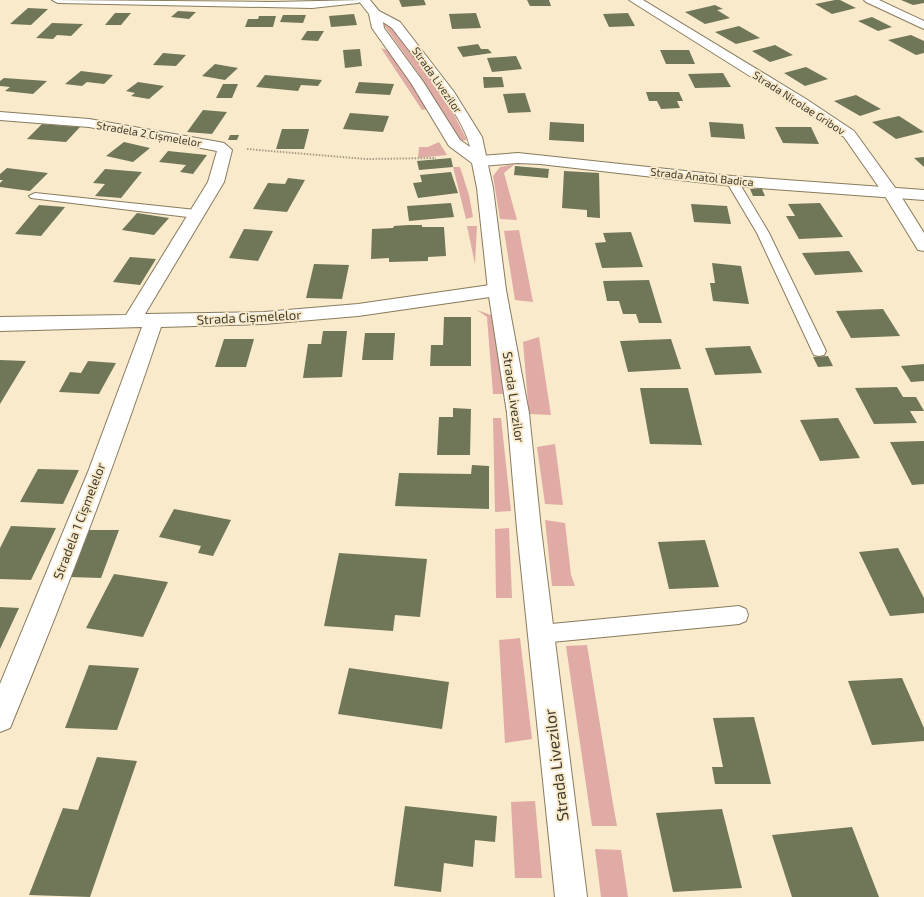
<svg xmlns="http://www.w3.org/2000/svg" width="924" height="897" font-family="'Exo 2',sans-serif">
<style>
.green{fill:#e0aba4}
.building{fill:#707658}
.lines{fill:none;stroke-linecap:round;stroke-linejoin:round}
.service-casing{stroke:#887b5e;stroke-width:2}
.minor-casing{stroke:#887b5e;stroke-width:2}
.tertiary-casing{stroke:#887b5e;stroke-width:2}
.path{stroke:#a79d86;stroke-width:2;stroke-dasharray:1.5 1.5;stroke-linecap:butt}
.service{fill:#fff;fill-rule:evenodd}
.minor{fill:#fff;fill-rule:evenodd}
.tertiary{fill:#fff;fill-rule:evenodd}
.labels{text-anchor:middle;stroke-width:4;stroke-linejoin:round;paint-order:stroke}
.far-street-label{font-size:11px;fill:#413b2e;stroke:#f8eacb}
.street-label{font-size:13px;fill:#413b2e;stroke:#f8eacb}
.near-street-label{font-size:16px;fill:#413b2e;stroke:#f8eacb}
</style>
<rect width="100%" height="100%" fill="#f8eacb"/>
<g class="green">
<path d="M386,22C421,55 446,97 467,140L461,141L418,73L384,25Z"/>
<path d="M381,48L392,52L429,109L422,110Z"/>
<path d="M439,142L447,155L418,158L419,147H428Z"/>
<path d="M515,164L504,173L517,220L500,219L493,176L500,167Z"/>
<path d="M453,167H460L469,195L473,217L466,219Z"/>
<path d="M467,226H477L475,264Z"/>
<path d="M519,230L533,302L515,300L504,231Z"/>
<path d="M477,310L491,315L504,394H493L487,317Z"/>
<path d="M539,337L551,415L529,414L523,342Z"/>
<path d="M493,418H501L511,511L495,512Z"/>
<path d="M555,444L563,505L545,504L537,447Z"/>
<path d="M545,520L565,523L571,575L575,586H552Z"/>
<path d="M509,528L512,598H496L495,529Z"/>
<path d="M520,638L532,739L505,743L499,640Z"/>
<path d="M587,645L613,804L617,826H592L566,646Z"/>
<path d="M535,801L542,878H515L511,802Z"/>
<path d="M595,849L621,850L628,897H601Z"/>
</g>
<g class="building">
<path d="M399,0H424L426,5L402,7Z"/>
<path d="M527,0H549L551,6H530Z"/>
<path d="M835,0H840L856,8L832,14L815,4Z"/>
<path d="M901,0H924V3L913,5Z"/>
<path d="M715,5L723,9L717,10L730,18L705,24L685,12Z"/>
<path d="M28,8L48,9L31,25L10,24Z"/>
<path d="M178,11L196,12L189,19L171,17Z"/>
<path d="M115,13H131L121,25H105Z"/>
<path d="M476,13L481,28L452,29L449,14Z"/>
<path d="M628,13L635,26L609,27L603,14Z"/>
<path d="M354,14L357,25L331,27L329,16Z"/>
<path d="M283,15H306L303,23L280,22Z"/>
<path d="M259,16H276L273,27H245L248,19H258Z"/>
<path d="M872,17L892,27L878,31L858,21Z"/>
<path d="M52,23L83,24L71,36L57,35L53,39L36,38Z"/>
<path d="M739,26L760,38L736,44L715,32Z"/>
<path d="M307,31H324L318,41L301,40Z"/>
<path d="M911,35L924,41V53L916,55L888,40Z"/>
<path d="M478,44L481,49H488L492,53L463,57L457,47Z"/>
<path d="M775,45L793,55L770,62L752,51Z"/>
<path d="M360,49L362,66L345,68L343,50Z"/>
<path d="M660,50H689L695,64H666Z"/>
<path d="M163,53L186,55L176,66L153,65Z"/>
<path d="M516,56L522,69L492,72L487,58Z"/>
<path d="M215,64L238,68L225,80L202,76Z"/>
<path d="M806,67L828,79L805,86L784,73Z"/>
<path d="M81,71L113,75L104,84L87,82L82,86L65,84Z"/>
<path d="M723,73L731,87L695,88L688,74Z"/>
<path d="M265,75L322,80L318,86L301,85L298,91L256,87Z"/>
<path d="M483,77H502L504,87L484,88Z"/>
<path d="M4,78L47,81L33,94L5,91L10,87L0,86V81Z"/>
<path d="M138,82L164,86L149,99L131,96L135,93L126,91Z"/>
<path d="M359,82L394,84L390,95L355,93Z"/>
<path d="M223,84H238L232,98H216Z"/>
<path d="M646,92H679L683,101H677L680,108L661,109L657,101H649Z"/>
<path d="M525,93L531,112L508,113L503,94Z"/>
<path d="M856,95L881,109L860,116L834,101Z"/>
<path d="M203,110L227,112L212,134L187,132Z"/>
<path d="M350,113L389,116L383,132L343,129Z"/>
<path d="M899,116L924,132L896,139L872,122Z"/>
<path d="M550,122L584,124V142L549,140Z"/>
<path d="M709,122L743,124L745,139L711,137Z"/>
<path d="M42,124L80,127L66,142L27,139Z"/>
<path d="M775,127H811L819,144L783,143Z"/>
<path d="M282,129H309L304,149H276Z"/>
<path d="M230,135H239L237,140H228Z"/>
<path d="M124,142L150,148L133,162L106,156Z"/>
<path d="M168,151L207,155L193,174L180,172L186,165L159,162Z"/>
<path d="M924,157V167L914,158Z"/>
<path d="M451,158L453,167L419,170L417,161Z"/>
<path d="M515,166L549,169L548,178L514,175Z"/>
<path d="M7,168L48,173L30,191L0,187V183L3,180H0V174Z"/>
<path d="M105,169L142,172L121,198L95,196L105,184L93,183Z"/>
<path d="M564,171L599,173L600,218L587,217V210L562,208Z"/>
<path d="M451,172L458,193L418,198L413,183L422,182L420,175Z"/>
<path d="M288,178L305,180L287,212L253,209L268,183L285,184Z"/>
<path d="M750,189H762L765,196H753Z"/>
<path d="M451,203L454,217L409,221L407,206Z"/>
<path d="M820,203L843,237L799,239L786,216H795L788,204Z"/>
<path d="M691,204L727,206L731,224L694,222Z"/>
<path d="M39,205L65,207L41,236L15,234Z"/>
<path d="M137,213L169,218L154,235L122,230Z"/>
<path d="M408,225H422V227H444L446,256L428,257V261L389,262V258L371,259L372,229L393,228L394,226Z"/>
<path d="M244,229L273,231L258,261L229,258Z"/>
<path d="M631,232L643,267L602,268L595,243L606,242L603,233Z"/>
<path d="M849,251L863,272L815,275L802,253Z"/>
<path d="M130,257L156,259L140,285L113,282Z"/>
<path d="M712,263L741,266L749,304L713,301L710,283H715Z"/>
<path d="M314,264L349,265L342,299L306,298Z"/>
<path d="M649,280L662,323H639L636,314H623L619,301H607L603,281Z"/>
<path d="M883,309L900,336L851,338L836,311Z"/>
<path d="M444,317H471V366H430L431,345H443Z"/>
<path d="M323,331H347L342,377L303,378L308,344H321Z"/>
<path d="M365,333H395L393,360H362Z"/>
<path d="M224,339H254L246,367H215Z"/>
<path d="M671,339L681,369L628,372L620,341Z"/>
<path d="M750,346L762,373L715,375L705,348Z"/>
<path d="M828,356L833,366L818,367L813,357Z"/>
<path d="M0,360L26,361L0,404Z"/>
<path d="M88,361L116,363L99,394L59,392L70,372L81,373Z"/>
<path d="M924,364V381L911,382L901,366Z"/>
<path d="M897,387L903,397H916L924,411H910L917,423L874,424L855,388Z"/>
<path d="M640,388H688L702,445L650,444Z"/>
<path d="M453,408L471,409L470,455H437L439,417H453Z"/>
<path d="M838,418L860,458L820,461L800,420Z"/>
<path d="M924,441V484L912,485L890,442Z"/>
<path d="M472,465L489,466V509L395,506L399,473L471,474Z"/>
<path d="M38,469L79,470L63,504L20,502Z"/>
<path d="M174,509L231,520L213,556L198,553L201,546L159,537Z"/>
<path d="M11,526L56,528L31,580L0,579V548Z"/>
<path d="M88,530H119L101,578L69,577Z"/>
<path d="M705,540L719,587L669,589L658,542Z"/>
<path d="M898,548L924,598V613L890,616L859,552Z"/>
<path d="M339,553L427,559L420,617L395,615L393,631L324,626Z"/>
<path d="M114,574L168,582L143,637L86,628Z"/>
<path d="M0,607L19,608L0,649Z"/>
<path d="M89,665L139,668L117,730L65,728Z"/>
<path d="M349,668L449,682L442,729L338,714Z"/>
<path d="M902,678L924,728V741L872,745L848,681Z"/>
<path d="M754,717L771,784H715L712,767H723L713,718Z"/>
<path d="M97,757L137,761L90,897L29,895L63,808L78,810Z"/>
<path d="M405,806L497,816L495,842L475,840L473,867L444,863L441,892L394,886Z"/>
<path d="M722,809L742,888L673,892L656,813Z"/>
<path d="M852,827L879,897H792L772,835Z"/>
</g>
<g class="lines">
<g class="service-casing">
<g id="service">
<path d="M732,178L738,181L769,233L826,351L824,355L819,356L814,355L812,351L757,233L726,181Z"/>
<path d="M35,193L196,210L202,214L196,218L31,198L29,196Z"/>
<path d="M739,606L746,609L748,615L746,621L739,624L541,643L534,641L531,634L534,627L541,625Z"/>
</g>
</g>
<g class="minor-casing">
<g id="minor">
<path d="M52,0L273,2L364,0L358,3L312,8L58,3Z"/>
<path d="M864,0H879L924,21V29L866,2Z"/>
<path d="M0,112L89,119L219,142L224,143L232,150L224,182L145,314L264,312L358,304L497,284L503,286L506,290L503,294L497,296L358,316L264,324L161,327C116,462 65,596 10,728L0,732V684L88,472L142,327L0,331V317L126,315L208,182L217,151L89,127L0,120Z"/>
<path d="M518,153L732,176L924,190V200L732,186L540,164L518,163L480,166L475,164L472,161L475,158L480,156Z"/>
</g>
</g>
<g class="tertiary-casing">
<g id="tertiary">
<path d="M358,0H370L379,11L400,22L454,92L482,137L493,188L506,290L529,413L541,529L587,897H555L517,529L507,413L488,290L477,188L472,163L449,146L411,83L372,28L369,14ZM383,22L392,28C413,56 464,115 470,147L460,140L424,83L384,28Z"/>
<path d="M629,0H643L806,99L854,131L899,193L924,233V251L918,250L883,193L844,137L796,105Z"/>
</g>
</g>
<path class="path" d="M247,149L366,159L436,158"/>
<use href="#service" class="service"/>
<use href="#minor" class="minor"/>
<use href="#tertiary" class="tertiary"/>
</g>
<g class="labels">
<g class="far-street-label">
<text transform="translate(437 80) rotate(55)" y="4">Strada Livezilor</text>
<text transform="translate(799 103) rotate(33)" y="4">Strada Nicolae Gribov</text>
<text transform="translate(149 134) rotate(10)" y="4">Stradela 2 Cișmelelor</text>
<text transform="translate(702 177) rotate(6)" y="4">Strada Anatol Badica</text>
</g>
<g class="street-label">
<text transform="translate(249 317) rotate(-3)" y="5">Strada Cișmelelor</text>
<text transform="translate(514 397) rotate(82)" y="5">Strada Livezilor</text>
<text transform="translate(79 521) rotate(-69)" y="5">Stradela 1 Cișmelelor</text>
</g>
<g class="near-street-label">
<text transform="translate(556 765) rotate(-97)" y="6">Strada Livezilor</text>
</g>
</g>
</svg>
